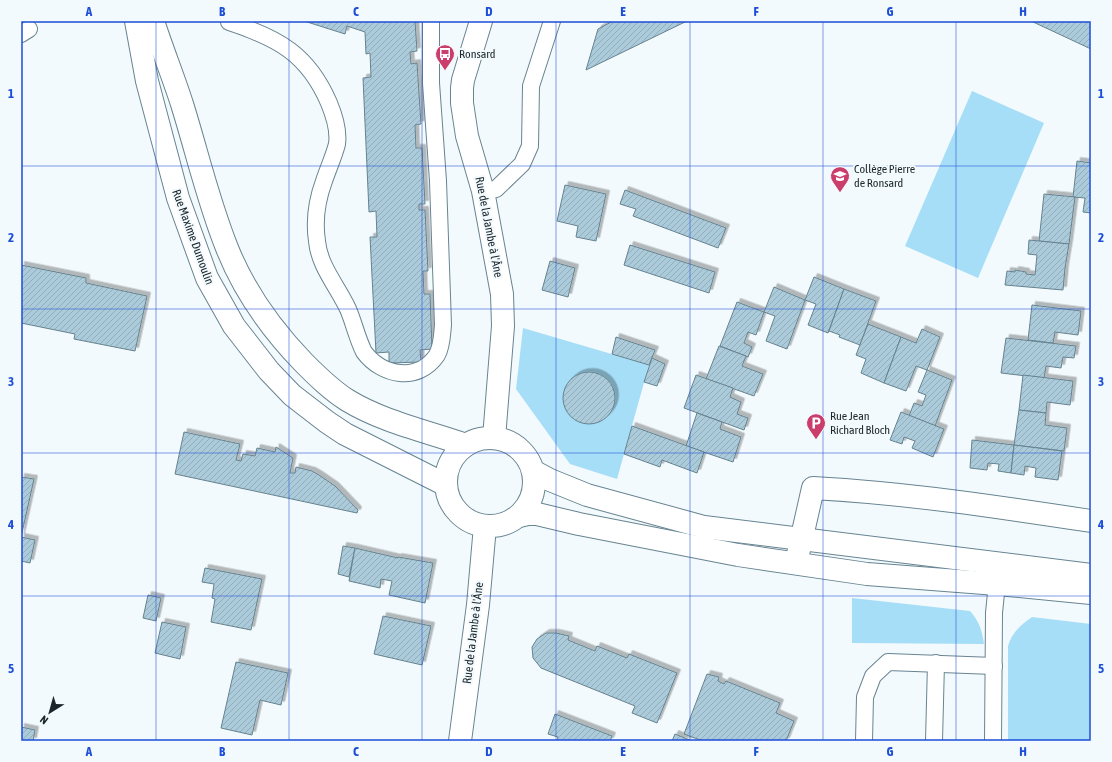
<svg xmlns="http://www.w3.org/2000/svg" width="1112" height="762" font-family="'Asap Condensed',sans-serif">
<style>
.grass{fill:#a6def7}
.building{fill:url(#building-hatch);stroke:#65828f;filter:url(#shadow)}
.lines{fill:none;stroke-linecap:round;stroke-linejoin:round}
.lane-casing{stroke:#678491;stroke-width:18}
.street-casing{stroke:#678491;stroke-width:24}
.secondary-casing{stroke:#678491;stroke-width:24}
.lane{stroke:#fff;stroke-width:16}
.street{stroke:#fff;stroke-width:22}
.secondary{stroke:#fff;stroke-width:22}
.grid{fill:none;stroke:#1d4ed8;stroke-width:1;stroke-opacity:0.55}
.labels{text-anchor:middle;stroke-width:4;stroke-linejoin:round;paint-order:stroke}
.poi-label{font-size:12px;fill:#1a262b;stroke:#f3fafd;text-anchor:start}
.street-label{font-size:12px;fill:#1a262b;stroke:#f3fafd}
.neatline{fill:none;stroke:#1d4ed8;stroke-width:1.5}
.grid-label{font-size:13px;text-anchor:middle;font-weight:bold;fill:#1d4ed8}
</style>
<defs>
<pattern id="building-hatch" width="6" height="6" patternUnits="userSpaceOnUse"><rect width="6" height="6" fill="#accbda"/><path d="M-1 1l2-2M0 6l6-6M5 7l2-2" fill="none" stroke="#93aebb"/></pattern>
<filter id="shadow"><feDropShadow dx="3.5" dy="-3.5" stdDeviation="0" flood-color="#0004"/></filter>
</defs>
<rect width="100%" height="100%" fill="#f3fafd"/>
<g class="grass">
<path d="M972,91L1044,123L978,278L905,246Z"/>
<path d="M523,328L649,365L617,479L570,464L516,389Z"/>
<path d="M852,598L970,611C979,621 982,630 984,644L852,643Z"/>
<path d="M1032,617L1091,624V741H1008V646C1012,632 1021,625 1032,617Z"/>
</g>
<g class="building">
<path d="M304,21H415L417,51L410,52L411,64L417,63L421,124L415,125L416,148H422L425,204H419V210H425L428,271H423L424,294H430L432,349L420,350L421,362L389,363V352L376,353L370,237H377L376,211L369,212L363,78L371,77L370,53L366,54L365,32L347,26L345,34Z"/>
<path d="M613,21H687L586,70L598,29Z"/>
<path d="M1031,21H1091V49Z"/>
<path d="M1077,161L1091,163V213L1083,212L1085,198L1073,197Z"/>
<path d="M565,185L606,194L596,241L576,237L578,226L557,221Z"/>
<path d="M625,190L726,228L718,248L633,216L636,209L620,204Z"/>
<path d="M1044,194L1075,197L1069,244L1039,241Z"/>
<path d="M1029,240L1069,244L1065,268L1063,290L1005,285L1007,271L1015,272V270L1026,272V274L1035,275L1037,255L1028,254Z"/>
<path d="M630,245L715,272L709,293L624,265Z"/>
<path d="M550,261L575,268L568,297L542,290Z"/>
<path d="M21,265L86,278V283L147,296L135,351L74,339L75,334L21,323Z"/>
<path d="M814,277L844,289L828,333L808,325L816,304L805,300Z"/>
<path d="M774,287L805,300L787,349L766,341L775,316L764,312Z"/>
<path d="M844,289L876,301L860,345L839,337L840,335L829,331Z"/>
<path d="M737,302L764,312L756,335L748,332L744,343L752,347L748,357L720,346Z"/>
<path d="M1032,305L1081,311L1078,335L1055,332L1053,343L1028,340Z"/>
<path d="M868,324L901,337L884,383L861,373L866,359L856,355Z"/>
<path d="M922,329L940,337L927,370L916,366L906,391L884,383L901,337L916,343Z"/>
<path d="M616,337L655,350L649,365L612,354Z"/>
<path d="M1006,338L1076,346L1074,358L1063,357L1061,368L1046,366L1044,378L1001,373Z"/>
<path d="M719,346L746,356L742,366L763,374L754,396L706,379Z"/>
<path d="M652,358L665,364L657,386L644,382Z"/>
<path d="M927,370L952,380L935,426L909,416L914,403L922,406L926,395L918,392Z"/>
<circle cx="589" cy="398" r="26"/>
<path d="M696,375L733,388L730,397L741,402L737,414L748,418L744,430L684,408Z"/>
<path d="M1023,375L1073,381L1070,405L1047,402L1046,413L1019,410Z"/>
<path d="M1019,410L1046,413L1045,425L1067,428L1064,451L1014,445Z"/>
<path d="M901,412L944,429L933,457L912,448L915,441L904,437L902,444L890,440Z"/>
<path d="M697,413L722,422L720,429L741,437L733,462L686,446Z"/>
<path d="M632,426L704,452L697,473L662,460L660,467L624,454Z"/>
<path d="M184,432L240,444L236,460L241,461L243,454L255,456L257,448L275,452L276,447L293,458L290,473H295L296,467L312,471L319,475L335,486L358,510L357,513L175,474Z"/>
<path d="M972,440L1014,445L1011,473L998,471L999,464L988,463L987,470L970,468Z"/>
<path d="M1014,445L1062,451L1058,480L1035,477L1036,468L1025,466L1024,475L1011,473Z"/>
<path d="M21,477L34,479L21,537L35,540L30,563L21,561Z"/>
<path d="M343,546L355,548L349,577L338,574Z"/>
<path d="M355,548L398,558V557L433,563L425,603L389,595L392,581L381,579L380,588L349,581Z"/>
<path d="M205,568L262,579L251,630L211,622L215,599L212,598L214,584L202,582Z"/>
<path d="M148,595L161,598L156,621L143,618Z"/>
<path d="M383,616L431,626L422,665L374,654Z"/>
<path d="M162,622L186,627L180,659L155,653Z"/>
<path d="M546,633H556L569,636L568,640L595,651L597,646L627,658L629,654L677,673L657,723L632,713L635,706L541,668L533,658L532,647L537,639Z"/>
<path d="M236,662L288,673L281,705L260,700L252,735L221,728Z"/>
<path d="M707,674L719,677L718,681L724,684L726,681L780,703L776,713L794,721L786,741H703L684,734Z"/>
<path d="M555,714L612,736L610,741H557L558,737L548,734Z"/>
<path d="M21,727L35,730L33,741H21Z"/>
<path d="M675,734L692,741H672Z"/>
</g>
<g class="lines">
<g class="lane-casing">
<g id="lane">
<path d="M229,22C278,38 308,54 329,103C334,115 339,130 337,144C334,156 328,169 324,181C317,200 314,221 317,241C319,266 338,287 348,309C354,323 357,338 364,352C382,376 418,383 437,355C442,346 442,335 443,325L438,181L431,83V21"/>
<path d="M21,34L29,29"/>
<path d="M483,191L496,189L522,164L530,146L531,86L552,21"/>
<path d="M864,741L865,697L873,676L888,662L994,666"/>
<path d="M934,741L936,663"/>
<path d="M993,741L994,613L998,573"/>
</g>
</g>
<g class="street-casing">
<g id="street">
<path d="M481,21L463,80L462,88V103L467,136L483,191L502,294L503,326L494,438"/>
<path d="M796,563L813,488C906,493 999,507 1091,521"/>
<path d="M460,741L478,605L485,526"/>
</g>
</g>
<g class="secondary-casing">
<g id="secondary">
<path d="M136,21L147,81L178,198L207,278L234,326L269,371L292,395L327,422L345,434L446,485"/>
<path d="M153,21C162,49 173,76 182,104C197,152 208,201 227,248C244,291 272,330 304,363C317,376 331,390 347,400C383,422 426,431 466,445"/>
<circle cx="490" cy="482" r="44"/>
<path d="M533,471L550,480L587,495L704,527L1091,575"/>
<path d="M519,516L528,514H537L579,524L738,555L867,574L997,584L1091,593"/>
</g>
</g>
<use href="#lane" class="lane"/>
<use href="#street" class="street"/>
<use href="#secondary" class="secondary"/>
</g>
<path class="grid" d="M156,21V741M289,21V741M422,21V741M556,21V741M690,21V741M823,21V741M956,21V741M21,166H1091M21,309H1091M21,453H1091M21,596H1091"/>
<defs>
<g id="bus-pin" transform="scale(1)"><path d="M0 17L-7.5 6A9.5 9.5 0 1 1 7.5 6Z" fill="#cb3e6c" stroke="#f3fafd"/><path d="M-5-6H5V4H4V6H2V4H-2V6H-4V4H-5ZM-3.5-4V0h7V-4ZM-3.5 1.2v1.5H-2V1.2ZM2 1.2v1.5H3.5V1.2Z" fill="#fff"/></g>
<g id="school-pin" transform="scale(1)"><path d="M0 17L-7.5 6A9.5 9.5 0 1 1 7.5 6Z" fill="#cb3e6c" stroke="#f3fafd"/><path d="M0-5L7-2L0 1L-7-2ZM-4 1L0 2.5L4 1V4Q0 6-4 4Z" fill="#fff"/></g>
<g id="parking-pin" transform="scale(1)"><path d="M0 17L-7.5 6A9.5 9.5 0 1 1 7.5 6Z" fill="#cb3e6c" stroke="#f3fafd"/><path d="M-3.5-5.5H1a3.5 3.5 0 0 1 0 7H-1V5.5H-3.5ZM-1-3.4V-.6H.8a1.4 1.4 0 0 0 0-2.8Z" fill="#fff"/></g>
</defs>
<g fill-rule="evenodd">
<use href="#bus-pin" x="445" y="54"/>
<use href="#school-pin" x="840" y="176"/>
<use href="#parking-pin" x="816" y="423"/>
</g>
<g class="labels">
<g class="poi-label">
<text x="459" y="58">Ronsard</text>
<text x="854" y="173">Collège Pierre<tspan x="854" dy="14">de Ronsard</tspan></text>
<text x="830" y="420">Rue Jean<tspan x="830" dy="14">Richard Bloch</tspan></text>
</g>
<g class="street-label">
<text transform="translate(489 227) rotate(79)" y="4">Rue de la Jambe à l'Âne</text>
<text transform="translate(193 237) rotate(70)" y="4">Rue Maxime Dumoulin</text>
<text transform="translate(473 633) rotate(-83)" y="4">Rue de la Jambe à l'Âne</text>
</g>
</g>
<rect width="1112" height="762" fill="none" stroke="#f3fafd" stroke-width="44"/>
<g transform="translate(50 712) rotate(217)" stroke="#f3fafd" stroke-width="3" paint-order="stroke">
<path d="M0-3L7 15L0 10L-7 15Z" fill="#1a262b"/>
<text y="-6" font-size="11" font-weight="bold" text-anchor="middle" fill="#1a262b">N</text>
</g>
<rect x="22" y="22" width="1068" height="718" class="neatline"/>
<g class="grid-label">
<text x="89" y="16">A</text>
<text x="222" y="16">B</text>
<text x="356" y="16">C</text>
<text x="489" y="16">D</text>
<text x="623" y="16">E</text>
<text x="756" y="16">F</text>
<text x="890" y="16">G</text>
<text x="1023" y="16">H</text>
<text x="11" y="98">1</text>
<text x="1101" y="98">1</text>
<text x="11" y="242">2</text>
<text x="1101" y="242">2</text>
<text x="11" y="386">3</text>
<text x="1101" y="386">3</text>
<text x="11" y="529">4</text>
<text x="1101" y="529">4</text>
<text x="11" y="673">5</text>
<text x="1101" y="673">5</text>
<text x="89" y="756">A</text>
<text x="222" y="756">B</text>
<text x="356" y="756">C</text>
<text x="489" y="756">D</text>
<text x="623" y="756">E</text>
<text x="756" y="756">F</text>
<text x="890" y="756">G</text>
<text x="1023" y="756">H</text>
</g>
</svg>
